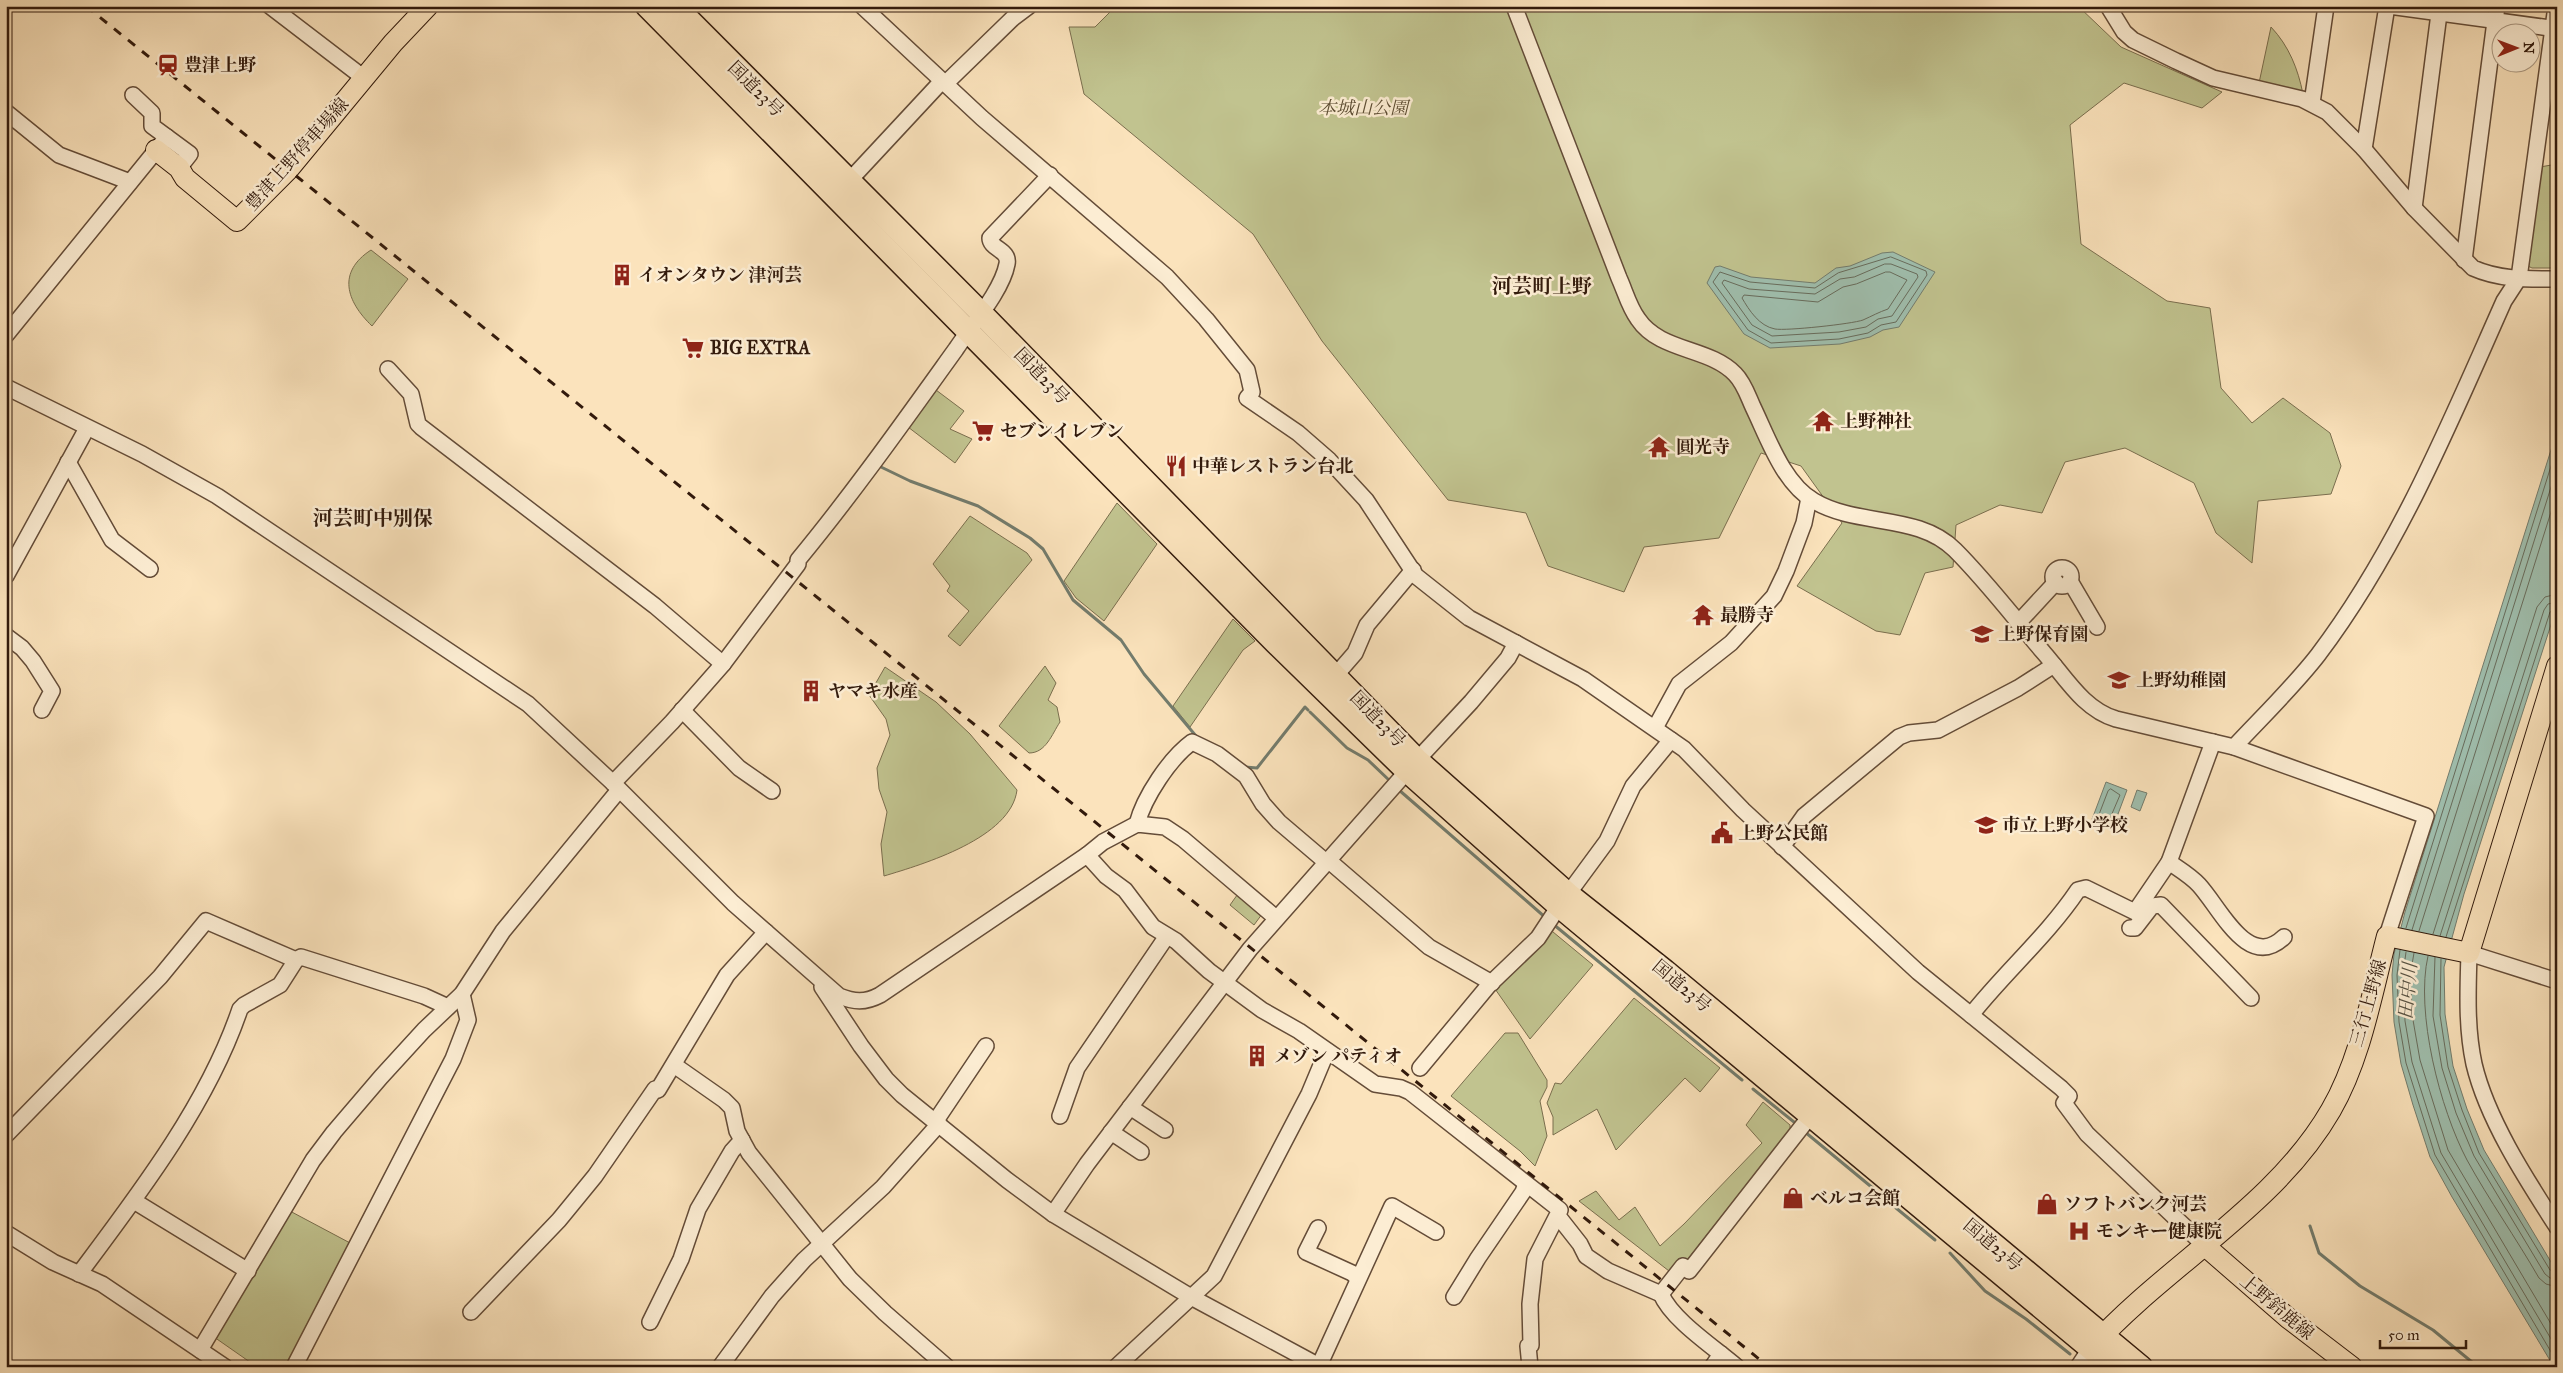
<svg xmlns="http://www.w3.org/2000/svg" width="2563" height="1373" font-family="'IM FELL Great Primer','Noto Serif JP',serif">
<style>
.green{fill:#c1c38f;stroke:#7a6e4e}
.water{fill:#9fbead;stroke:#737c6d}
.lines{fill:none;stroke-linecap:round;stroke-linejoin:round}
.shore{stroke:#686c5c;stroke-width:1}
.stream{stroke:#737c6d;stroke-width:3}
.minor-casing{stroke:#644c38;stroke-width:18}
.major-casing{stroke:#321a0c;stroke-width:22}
.highway-casing{stroke:#321a0c;stroke-width:25}
.minor{stroke:#fcedd3;stroke-width:15}
.major{stroke:#fbe3bc;stroke-width:20}
.highway{stroke:#fbe3bc;stroke-width:22}
.rail{stroke:#321a0c;stroke-width:3;stroke-dasharray:9 9;stroke-linecap:butt}
.labels{text-anchor:middle;stroke-width:5;stroke-linejoin:round;paint-order:stroke}
.poi-label{font-size:18px;font-weight:bold;fill:#321a0c;stroke:#fcedd3;text-anchor:start}
.street-label{font-size:18px;fill:#321a0c;stroke:#fcedd3}
.park-label{font-size:18px;font-style:italic;fill:#5d4d33;stroke:#fcedd3}
.water-label{font-size:19px;font-style:italic;fill:#585344;stroke:#fcedd3}
.quarter-label{font-size:20px;font-weight:bold;fill:#321a0c;stroke:#fcedd3}
</style>
<rect width="100%" height="100%" fill="#fbe3bc"/>
<filter id="stains"><feTurbulence type="fractalNoise" baseFrequency=".004" numOctaves="4"/><feColorMatrix values="0 0 0 0 .2 0 0 0 0 .09 0 0 0 0 .02 0 0 0 .5 -.17"/></filter>
<radialGradient id="worn" r=".72"><stop offset=".6" stop-color="#630" stop-opacity="0"/><stop offset="1" stop-color="#630" stop-opacity=".3"/></radialGradient>
<g class="green">
<path d="M1116,6H2078L2121,47L2222,92L2202,108L2124,83L2070,125L2081,244L2167,301L2210,308L2221,388L2252,423L2283,398L2330,433L2341,466L2331,494L2258,501L2252,563L2216,533L2194,483L2125,448L2065,462L2042,513L2000,505L1956,525L1953,567L1925,573L1900,635L1876,631L1797,586L1842,523L1801,466L1761,453L1719,538L1644,547L1624,592L1548,566L1526,513L1448,500L1322,341L1253,234L1084,94L1069,27H1095Z"/>
<path d="M2271,27C2289,46 2298,69 2303,94L2259,83Z"/>
<path d="M2557,164V268H2532L2528,266L2540,167Z"/>
<path d="M371,250L408,279L372,326C346,301 337,272 371,250Z"/>
<path d="M936,390L964,411L950,429L972,439L955,463L908,427Z"/>
<path d="M1117,503L1157,544L1104,621L1076,598L1064,581Z"/>
<path d="M970,516L1027,553L1032,560L960,646L948,636L969,611L947,591L950,586L933,564Z"/>
<path d="M1233,619L1255,641L1243,650L1190,727L1173,706Z"/>
<path d="M1045,666L1056,683L1048,700L1057,707L1060,722C1052,734 1046,753 1029,753L999,726Z"/>
<path d="M885,667L936,702L970,734L1017,790C1011,838 924,864 884,876L881,844L887,812L879,789L877,768L890,735L886,719L869,695Z"/>
<path d="M1240,891L1265,910L1254,925L1230,905Z"/>
<path d="M1547,927L1593,965L1530,1039L1493,986Z"/>
<path d="M1634,998L1720,1068L1700,1092L1685,1078L1616,1150L1597,1109L1553,1135V1117L1547,1103L1555,1083L1561,1084Z"/>
<path d="M1505,1033H1518L1547,1080V1087L1540,1101L1547,1136L1535,1166L1520,1151L1451,1096Z"/>
<path d="M1763,1102L1790,1125V1129L1684,1264L1669,1271L1579,1201L1596,1191L1619,1220L1635,1207L1660,1246L1684,1224L1762,1143L1746,1125Z"/>
<path d="M288,1210L352,1244L290,1367H257L214,1337Z"/>
</g>
<g class="water">
<path d="M1893,252L1935,272L1899,327L1883,330L1870,337L1840,344L1770,348L1744,334L1707,283L1715,267L1720,266L1751,277L1815,283L1836,268L1850,266L1882,253Z"/>
<path d="M2557,431V606L2464,894L2444,967L2445,1014L2453,1066L2467,1109L2484,1150L2557,1272V1367H2554L2452,1197L2430,1157L2413,1105L2401,1064L2394,1022L2392,975L2394,954L2405,912Z"/>
<path d="M2106,782L2127,790L2112,830L2091,822Z"/>
<path d="M2137,790L2147,793L2140,811L2131,807Z"/>
</g>
<g class="lines">
<g class="shore">
<path d="M1891,257L1926,271L1927,275L1896,322L1881,325L1868,333L1839,339L1771,343L1748,330L1713,282L1720,272L1750,282L1815,288L1838,273Z"/>
<path d="M1885,264H1891L1917,274L1918,277L1892,316L1878,319L1866,327L1839,332L1772,336L1752,325L1722,283L1724,280L1749,289L1815,294L1840,279L1854,277Z"/>
<path d="M1886,272H1890L1907,280L1888,309C1879,312 1872,316 1863,320C1852,324 1786,331 1775,329C1759,326 1749,310 1742,298L1744,295L1818,302L1843,287L1856,284Z"/>
<path d="M2111,789L2120,795L2108,823L2098,817L2108,791Z"/>
<path d="M2406,928L2557,447"/>
<path d="M2412,930L2557,468"/>
<path d="M2419,931L2557,493"/>
<path d="M2433,934L2537,607L2545,597L2557,594"/>
<path d="M2440,936L2544,610L2548,604L2557,602"/>
<path d="M2446,937L2550,612L2557,608"/>
<path d="M2400,950L2397,975L2399,1022L2406,1063L2435,1155L2557,1362"/>
<path d="M2406,952L2403,975L2405,1021L2412,1062L2441,1153L2557,1349"/>
<path d="M2414,953L2410,976L2413,1020L2420,1060L2448,1150L2557,1334"/>
<path d="M2428,956C2415,1012 2440,1109 2467,1160C2489,1200 2516,1238 2539,1278L2546,1284L2557,1287"/>
<path d="M2435,957L2433,1016L2442,1068L2456,1113L2474,1156L2545,1274L2550,1278L2557,1279"/>
<path d="M2441,959L2440,1015L2448,1067L2462,1110L2479,1153L2550,1270L2557,1273"/>
</g>
<g class="stream">
<path d="M881,467L910,481L978,506L1030,538L1043,549L1073,600L1121,640L1144,674L1196,736"/>
<path d="M1310,712L1347,748L1368,760L1390,781"/>
<path d="M1245,767L1257,768L1305,707L1308,710"/>
<path d="M1399,790L1546,918"/>
<path d="M1553,924L1742,1080"/>
<path d="M1753,1089L1794,1122"/>
<path d="M1805,1132L1886,1199"/>
<path d="M1896,1208L1935,1240"/>
<path d="M2310,1226L2319,1253L2360,1286L2433,1330L2478,1367"/>
<path d="M1950,1253L1985,1291L2026,1319L2070,1354"/>
</g>
<g class="minor-casing">
<g id="minor">
<path d="M270,6L364,78"/>
<path d="M862,6L982,118L1167,277L1206,319L1247,370L1252,392L1247,398L1298,433L1329,460L1366,500L1416,576L1469,618L1583,679L1684,749L1743,810L1918,972L2061,1088L2069,1096L2064,1103L2087,1134L2204,1245"/>
<path d="M1514,6L1619,278C1625,291 1629,307 1638,319C1660,352 1709,347 1735,374C1744,383 1748,396 1753,407C1768,438 1783,483 1814,501C1858,527 1918,513 1955,550C1987,582 2015,619 2044,653C2065,677 2084,710 2116,719L2234,747L2426,816L2387,936"/>
<path d="M2108,6L2124,32L2133,40L2176,61L2213,78L2302,99L2327,112L2364,149L2414,208L2473,268C2500,280 2528,279 2557,279"/>
<path d="M2389,6L2557,29"/>
<path d="M945,84L1013,18L1029,6"/>
<path d="M133,95L152,113V126L190,154L179,168"/>
<path d="M2312,103L2326,6"/>
<path d="M6,112L59,155L130,182"/>
<path d="M2364,149L2387,6"/>
<path d="M848,182L942,81"/>
<path d="M2414,208L2440,6"/>
<path d="M2464,260L2497,6"/>
<path d="M6,335L167,137"/>
<path d="M388,369L411,394L418,424L421,427L655,606L723,664"/>
<path d="M6,387L142,454L217,496L528,704L613,783L733,903L839,996C854,1002 865,1003 880,995L1087,855L1106,876L1125,890L1153,927L1176,941L1209,971L1262,1010L1299,1031L1375,1084L1401,1088L1410,1092L1560,1210L1535,1259L1530,1304L1531,1345L1528,1346L1530,1367"/>
<path d="M68,462L112,540L150,569"/>
<circle cx="2062" cy="577" r="9"/>
<path d="M6,576L87,428"/>
<path d="M2070,581L2097,627"/>
<path d="M2018,623L2056,582"/>
<path d="M6,636L22,648L33,661L52,691L42,710"/>
<path d="M1335,676L1355,653L1367,625L1413,570"/>
<path d="M682,710L739,768L772,791"/>
<path d="M1655,728L1679,684L1731,643L1774,596L1786,571L1804,523L1809,498"/>
<path d="M2234,747C2262,717 2294,686 2318,655C2399,548 2450,422 2504,301L2519,278L2556,6"/>
<path d="M613,783L672,722L723,664L798,564V560C854,492 905,420 956,349C971,326 1002,291 1007,264C1010,250 990,249 990,238L1050,175"/>
<path d="M1137,824C1144,797 1170,758 1192,742L1217,754L1246,776L1263,804L1279,822L1326,862"/>
<path d="M1782,847L1804,816L1899,737L1909,733L1938,730L2018,688L2054,665"/>
<path d="M1087,855L1103,842L1137,824L1165,827L1183,839L1276,918"/>
<path d="M1328,860L1429,947L1492,983"/>
<path d="M2169,862C2179,869 2191,876 2199,885C2221,909 2248,971 2284,937"/>
<path d="M1568,894L1607,841L1633,786L1671,740"/>
<path d="M2130,928H2135L2152,906L2161,905L2251,998"/>
<path d="M2557,981L2469,953C2468,989 2466,1027 2474,1064C2487,1119 2526,1179 2557,1227"/>
<path d="M822,987L861,1046L886,1079L902,1095L1007,1180L1053,1214L1191,1297L1321,1367"/>
<path d="M1971,1015C2005,972 2047,936 2078,890L2086,888L2135,912L2169,862L2213,742"/>
<path d="M674,1065L724,1100L732,1108L737,1131L749,1153L850,1279L885,1313L947,1367"/>
<path d="M1420,1068L1489,985L1538,938L1559,906"/>
<path d="M658,1090L727,975L766,932"/>
<path d="M1130,1107L1165,1130"/>
<path d="M1060,1116L1077,1068L1167,936"/>
<path d="M935,1122L986,1046"/>
<path d="M1111,1132L1141,1152"/>
<path d="M6,1135L160,977L206,921L296,960"/>
<path d="M134,1201L248,1271"/>
<path d="M1053,1214L1087,1164L1250,949L1417,760L1471,702L1508,658L1516,643"/>
<path d="M1558,1216L1580,1244L1586,1256L1608,1271L1661,1294L1683,1266L1689,1271L1811,1115"/>
<path d="M1318,1228L1306,1252L1352,1273L1358,1278"/>
<path d="M6,1233L53,1262L102,1284L225,1367"/>
<path d="M79,1274C139,1194 208,1104 240,1009L244,1005L280,985L296,960L301,957L424,996L448,1007"/>
<path d="M1661,1294C1672,1320 1715,1348 1737,1367"/>
<path d="M1454,1297L1478,1258L1523,1192L1526,1184"/>
<path d="M471,1312L559,1220L595,1176L655,1089"/>
<path d="M650,1322L681,1259L698,1209L732,1151L742,1140"/>
<path d="M200,1350L313,1160L334,1132L381,1077L424,1030L462,994L503,931L619,790"/>
<path d="M1319,1366L1392,1206L1436,1232"/>
<path d="M294,1367L453,1059L468,1020L462,994"/>
<path d="M720,1367L772,1296L804,1260L883,1187L939,1124"/>
<path d="M1116,1367L1214,1276L1309,1094L1327,1051"/>
<path d="M1712,1367L1721,1354"/>
<path d="M2078,1367L2090,1349"/>
</g>
</g>
<g class="major-casing">
<g id="major">
<path d="M156,150L179,168L185,178L237,221L288,170L393,43L428,6"/>
<path d="M2204,1245L2288,1318L2352,1367"/>
<path d="M2092,1347C2166,1265 2276,1206 2331,1110C2361,1058 2372,993 2387,936L2469,953L2557,666"/>
</g>
</g>
<g class="highway-casing">
<g id="highway">
<path d="M647,6L1276,643L1407,771L1559,906L2113,1367"/>
<path d="M675,6L982,314L1417,760L1568,894L1665,971L2141,1367"/>
</g>
</g>
<use href="#minor" class="minor"/>
<use href="#major" class="major"/>
<use href="#highway" class="highway"/>
<path class="rail" d="M86,6L1769,1367"/>
</g>
<defs>
<g id="station-bare" transform="scale(1.725)"><path d="M-3-6H3Q5-6 5-4V2Q5 4 3 4L4.5 6H3L1.5 4h-3L-3 6H-4.5L-3 4Q-5 4-5 2V-4Q-5-6-3-6ZM-3.5-4v3h7v-3ZM-3.5 1v1.5H-2V1ZM2 1v1.5H3.5V1Z" fill="#8f2418" stroke="#fcedd3" stroke-width="2.5" paint-order="stroke"/></g>
<g id="building-bare" transform="scale(1.725)"><path d="M-4-6H4V6H1V3H-1V6H-4ZM-2.5-4.3h1.7v1.8h-1.7ZM.8-4.3h1.7v1.8H.8ZM-2.5-1h1.7V.8h-1.7ZM.8-1h1.7V.8H.8Z" fill="#8f2418" stroke="#fcedd3" stroke-width="2.5" paint-order="stroke"/></g>
<g id="supermarket-bare" transform="scale(1.725)"><path d="M-6-5.5h2.5l.6 2H6L4.5 2H-2.5L-4.4-4H-6ZM-1.5 3.2a1.3 1.3 0 1 0 .1 0ZM3 3.2a1.3 1.3 0 1 0 .1 0Z" fill="#8f2418" stroke="#fcedd3" stroke-width="2.5" paint-order="stroke"/></g>
<g id="temple-bare" transform="scale(1.725)"><path d="M0-6L5-2H3V0L6.5 2.5H4V6H1.5V3h-3V6H-4V2.5H-6.5L-3 0V-2H-5Z" fill="#8f2418" stroke="#fcedd3" stroke-width="2.5" paint-order="stroke"/></g>
<g id="restaurant-bare" transform="scale(1.725)"><path d="M-5-6h1v4h1v-4h1v4h1v-4h1v5L-1.5 .5V6h-2V.5L-5-1ZM5-6V6H3V1.5H1.5Q1.5-4 5-6Z" fill="#8f2418" stroke="#fcedd3" stroke-width="2.5" paint-order="stroke"/></g>
<g id="school-bare" transform="scale(1.725)"><path d="M0-5L7-2L0 1L-7-2ZM-4 1L0 2.5L4 1V4Q0 6-4 4Z" fill="#8f2418" stroke="#fcedd3" stroke-width="2.5" paint-order="stroke"/></g>
<g id="civic-bare" transform="scale(1.725)"><path d="M-.6-6.5H3V-4.5H.6V-3L4-1V1h2V6H-6V1h2V-1L-.6-3ZM-1.2 2.5V6h2.4V2.5Z" fill="#8f2418" stroke="#fcedd3" stroke-width="2.5" paint-order="stroke"/></g>
<g id="shop-bare" transform="scale(1.725)"><path d="M-5-2.5h2.3a2.7 3.5 0 0 1 5.4 0H5L5.5 6h-11ZM-1.5-2.5h3a1.5 2.3 0 0 0-3 0Z" fill="#8f2418" stroke="#fcedd3" stroke-width="2.5" paint-order="stroke"/></g>
<g id="hospital-bare" transform="scale(1.725)"><path d="M-5-5h3v3.5h4V-5h3V5h-3V1.5h-4V5h-3Z" fill="#8f2418" stroke="#fcedd3" stroke-width="2.5" paint-order="stroke"/></g>
</defs>
<g fill-rule="evenodd">
<use href="#station-bare" x="168" y="65"/>
<use href="#building-bare" x="622" y="275"/>
<use href="#supermarket-bare" x="693" y="348"/>
<use href="#temple-bare" x="1823" y="421"/>
<use href="#supermarket-bare" x="983" y="431"/>
<use href="#temple-bare" x="1659" y="447"/>
<use href="#restaurant-bare" x="1176" y="466"/>
<use href="#temple-bare" x="1703" y="615"/>
<use href="#school-bare" x="1982" y="634"/>
<use href="#school-bare" x="2119" y="680"/>
<use href="#building-bare" x="811" y="691"/>
<use href="#school-bare" x="1986" y="825"/>
<use href="#civic-bare" x="1722" y="833"/>
<use href="#building-bare" x="1257" y="1056"/>
<use href="#shop-bare" x="1793" y="1198"/>
<use href="#shop-bare" x="2047" y="1204"/>
<use href="#hospital-bare" x="2079" y="1231"/>
</g>
<g class="labels">
<g class="poi-label">
<text x="184" y="71">豊津上野</text>
<text x="638" y="281">イオンタウン 津河芸</text>
<text x="710" y="354">BIG EXTRA</text>
<text x="1840" y="427">上野神社</text>
<text x="1000" y="437">セブンイレブン</text>
<text x="1676" y="453">圓光寺</text>
<text x="1192" y="472">中華レストラン台北</text>
<text x="1720" y="621">最勝寺</text>
<text x="1998" y="640">上野保育園</text>
<text x="2136" y="686">上野幼稚園</text>
<text x="828" y="697">ヤマキ水産</text>
<text x="2002" y="831">市立上野小学校</text>
<text x="1738" y="839">上野公民館</text>
<text x="1274" y="1062">メゾン パティオ</text>
<text x="1810" y="1204">ベルコ会館</text>
<text x="2064" y="1210">ソフトバンク河芸</text>
<text x="2096" y="1237">モンキー健康院</text>
</g>
<g class="street-label">
<text transform="translate(756 89) rotate(45)" y="6">国道23号</text>
<text transform="translate(297 154) rotate(-48)" y="6">豊津上野停車場線</text>
<text transform="translate(1042 376) rotate(46)" y="6">国道23号</text>
<text transform="translate(1378 719) rotate(46)" y="6">国道23号</text>
<text transform="translate(1682 986) rotate(40)" y="6">国道23号</text>
<text transform="translate(2368 1003) rotate(-74)" y="6">三行上野線</text>
<text transform="translate(1993 1245) rotate(40)" y="6">国道23号</text>
<text transform="translate(2277 1307) rotate(40)" y="6">上野鈴鹿線</text>
</g>
<g class="park-label">
<text x="1363" y="114">本城山公園</text>
</g>
<g class="water-label">
<text transform="translate(2407 991) rotate(-85)" y="7">田中川</text>
</g>
<g class="quarter-label">
<text x="1542" y="293">河芸町上野</text>
<text x="373" y="525">河芸町中別保</text>
</g>
</g>
<rect width="2563" height="1373" fill="none" stroke="#fbe3bc" stroke-width="25"/>
<rect x="8" y="8" width="2548" height="1358" fill="none" stroke="#321a0c" stroke-width="2.5"/>
<rect x="12" y="12" width="2538" height="1348" fill="none" stroke="#321a0c"/>
<g transform="translate(2516 48) rotate(89)"><circle r="24" fill="#fcedd3" stroke="#ab9983"/>
<path d="M0-4L9 19L0 12L-9 19Z" fill="#8f2418"/>
<text y="-8" font-size="14" font-weight="bold" text-anchor="middle" fill="#321a0c">N</text>
</g>
<path d="M2380 1340v8h86v-8" fill="none" stroke="#321a0c" stroke-width="2.5"/>
<text x="2388" y="1340" font-size="15" fill="#321a0c" stroke="#fcedd3" stroke-width="4" paint-order="stroke">50 m</text>
<rect width="100%" height="100%" filter="url(#stains)"/>
<rect width="100%" height="100%" fill="url(#worn)"/>
</svg>
